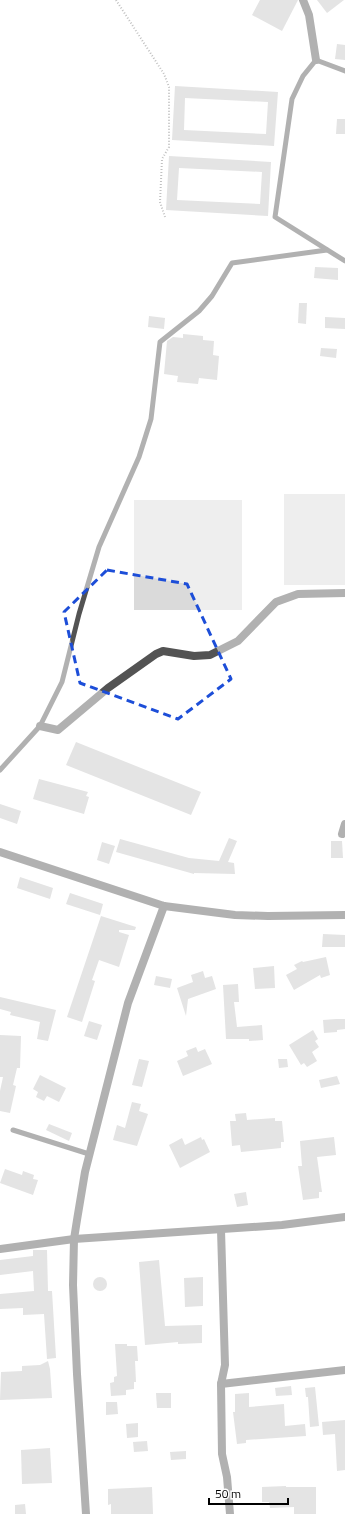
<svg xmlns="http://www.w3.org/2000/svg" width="345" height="1514" font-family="'Titillium Web',sans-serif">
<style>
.green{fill:#dadada}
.building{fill:#c3c3c3;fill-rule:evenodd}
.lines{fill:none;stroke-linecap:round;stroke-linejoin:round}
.path{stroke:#757575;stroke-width:2;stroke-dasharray:1 2;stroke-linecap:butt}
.service{stroke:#535353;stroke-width:5}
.minor{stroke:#535353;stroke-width:8}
.tertiary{stroke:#535353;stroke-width:8}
.marked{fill:none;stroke:#1d4ed8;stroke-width:3;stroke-dasharray:8 5;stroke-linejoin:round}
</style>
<rect width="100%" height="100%" fill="#fff"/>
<g class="green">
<rect x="284" y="494" width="61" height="91"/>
<rect x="134" y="500" width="108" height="110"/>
</g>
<g class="building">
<path d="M260,0H298L282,31L252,15Z"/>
<path d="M317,0H344L327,13Z"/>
<path d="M337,44L345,45V60L335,59Z"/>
<path d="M175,86L278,92L274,146L172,140ZM185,98L268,102L266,134L184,130Z"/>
<path d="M337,119H345V134H336Z"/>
<path d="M169,156L271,162L268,216L166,210ZM179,168L262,172L260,204L177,200Z"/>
<path d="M315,267L338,268V280L314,278Z"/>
<path d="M299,303H307L306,324L298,323Z"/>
<path d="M149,316L165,318L164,329L148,327Z"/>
<path d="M325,317L345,318V329L325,328Z"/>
<path d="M183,334L203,336V340L214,341L213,355L219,356L217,380L199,378L198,384L177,382L178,376L164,374L167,341L173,337L183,338Z"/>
<path d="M321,348L337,349L336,358L320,356Z"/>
<path d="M76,742L201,792L191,815L66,765Z"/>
<path d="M39,779L88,792L86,796L89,797L84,814L33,799Z"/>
<path d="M0,804L21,811L17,824L0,818Z"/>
<path d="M229,838L237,841L228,862L234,863L235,874L194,873V874L116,852L120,839L189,858L219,861Z"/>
<path d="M331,841H342L343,858H331Z"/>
<path d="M102,842L115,846L109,864L97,860Z"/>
<path d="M20,877L53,888L50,899L17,888Z"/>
<path d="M70,893L103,904L100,915L66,904Z"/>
<path d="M101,916L136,927L135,930H119V932L129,935L119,967L99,960L92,980L95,981L82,1022L67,1017Z"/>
<path d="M323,934L345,935V947H322Z"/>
<path d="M326,957L330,975L321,978L320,975L294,990L286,975L297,969L294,965L302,961L303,962Z"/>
<path d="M274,966L275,988L255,989L253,968Z"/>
<path d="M203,971L205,978L212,976L216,989L188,999L186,1016L177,988L193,982L191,975Z"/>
<path d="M156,976L172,979L170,988L154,985Z"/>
<path d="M238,984L239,1002H234L237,1027L262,1025L263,1040L249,1041V1039H226L223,985Z"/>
<path d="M0,997L56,1010L48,1041L37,1039L40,1022L10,1015L11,1012L0,1009Z"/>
<path d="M336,1019H345V1029L337,1030V1032L324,1033L323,1020Z"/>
<path d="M89,1021L102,1025L97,1040L84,1036Z"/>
<path d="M313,1030L318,1039L315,1041L319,1047L312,1052L317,1061L307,1067L304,1063L301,1065L289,1045Z"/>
<path d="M0,1035L21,1036L20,1068H17L13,1085L16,1086L10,1113L0,1111V1091L3,1077H0Z"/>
<path d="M196,1047L198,1052L205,1049L212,1064L183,1076L177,1061L188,1056L186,1051Z"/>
<path d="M139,1059L149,1061L142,1087L132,1085Z"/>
<path d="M278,1059H287L288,1067L279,1068Z"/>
<path d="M40,1075L66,1088L59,1102L47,1096L44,1101L36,1097L38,1092L33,1089Z"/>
<path d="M337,1076L340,1084L321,1088L319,1080Z"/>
<path d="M132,1102L141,1104L139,1111L148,1114L137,1146L113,1140L117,1125L125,1128Z"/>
<path d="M246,1113L247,1120L275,1118V1121H282L284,1142H281V1148L241,1152L240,1145L232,1146L230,1121H236L235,1114Z"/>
<path d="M49,1124L72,1133L69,1141L46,1130Z"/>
<path d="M201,1137L202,1140L204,1139L210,1152L180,1168L169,1145L182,1138L185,1145Z"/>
<path d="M334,1137L336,1155L317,1157L322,1192H319V1198L303,1200L298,1166H302L300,1141Z"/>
<path d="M5,1169L22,1175L23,1171L34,1175L33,1179L38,1180L33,1195L0,1183Z"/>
<path d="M246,1192L248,1205L237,1207L234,1194Z"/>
<path d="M33,1250H47L48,1291H52L56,1358L47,1359L44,1314L23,1315V1308L0,1309V1294L34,1291L33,1271L0,1275V1260L33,1256Z"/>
<path d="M159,1260L165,1326L202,1325V1343L178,1344V1342L145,1345L139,1262Z"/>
<path d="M203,1277V1306L185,1307L184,1278Z"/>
<circle cx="100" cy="1284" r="7"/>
<path d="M115,1344H127V1346H137L138,1361H135L136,1382H134V1389L126,1390V1395L111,1396L110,1383L114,1382V1377L117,1376Z"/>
<path d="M48,1361L50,1369L52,1398L0,1400L1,1372L22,1371V1366L40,1365Z"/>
<path d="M291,1386L292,1395L276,1396L275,1388Z"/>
<path d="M315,1387L319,1426L310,1427L308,1397H306L305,1388Z"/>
<path d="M156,1393H171V1408H157Z"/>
<path d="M249,1393V1407L284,1404L285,1426L305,1424L306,1436L246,1440V1443L237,1444L233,1412H235V1394Z"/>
<path d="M106,1402H117L118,1414L106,1415Z"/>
<path d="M345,1420V1470L337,1471L335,1434L323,1435L322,1422Z"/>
<path d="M138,1423V1437L127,1438L126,1424Z"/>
<path d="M147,1441L148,1451L134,1452L133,1442Z"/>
<path d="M50,1448L52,1483L22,1484L21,1450Z"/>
<path d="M186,1451V1459L171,1460L170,1452Z"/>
<path d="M286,1486V1487H316V1514H294V1507L270,1508L269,1502H262V1487Z"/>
<path d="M152,1487L153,1514H111V1504L108,1505V1489Z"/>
<path d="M25,1504L26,1514H15V1505Z"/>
</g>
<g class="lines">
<path class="path" d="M116,0L164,74L169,87V147L162,159L160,202L165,217"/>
<g class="service">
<path d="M345,71L316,60L303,76L292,99L275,217L345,261"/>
<path d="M0,770L40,726L62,682L79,614L99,547L139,457L151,419L160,342L199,311L212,296L232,263L327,250"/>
<path d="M13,1130L89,1154"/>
</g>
<g class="minor">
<path d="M303,0L309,15L316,60"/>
<path d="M40,726L58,730L108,688L156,654L163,651L194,656L210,655L238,641L276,602L298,594L345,593"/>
<path d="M342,834L345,824"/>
<path d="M221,1230L225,1365L221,1384L222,1454L227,1477L230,1514"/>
<path d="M0,1249L74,1239L282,1225L345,1217"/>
<path d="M221,1384L345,1370"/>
<path d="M86,1514L77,1374L73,1285L74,1239L77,1220L85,1172L128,1003L164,906"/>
</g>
<path class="tertiary" d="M0,852L164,906L235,915L268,916L345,915"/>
</g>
<path d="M0 0H345V1514H0ZM107,570L187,584L231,679L178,719L80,683L64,612Z" fill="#fff" fill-opacity=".55" fill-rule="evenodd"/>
<path class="marked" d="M107,570L187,584L231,679L178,719L80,683L64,612Z"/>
<path d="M209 1498v6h79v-6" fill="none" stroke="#000000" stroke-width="2"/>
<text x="215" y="1498" font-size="12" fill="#000000" stroke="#ffffff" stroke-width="3" paint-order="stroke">50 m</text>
</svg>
